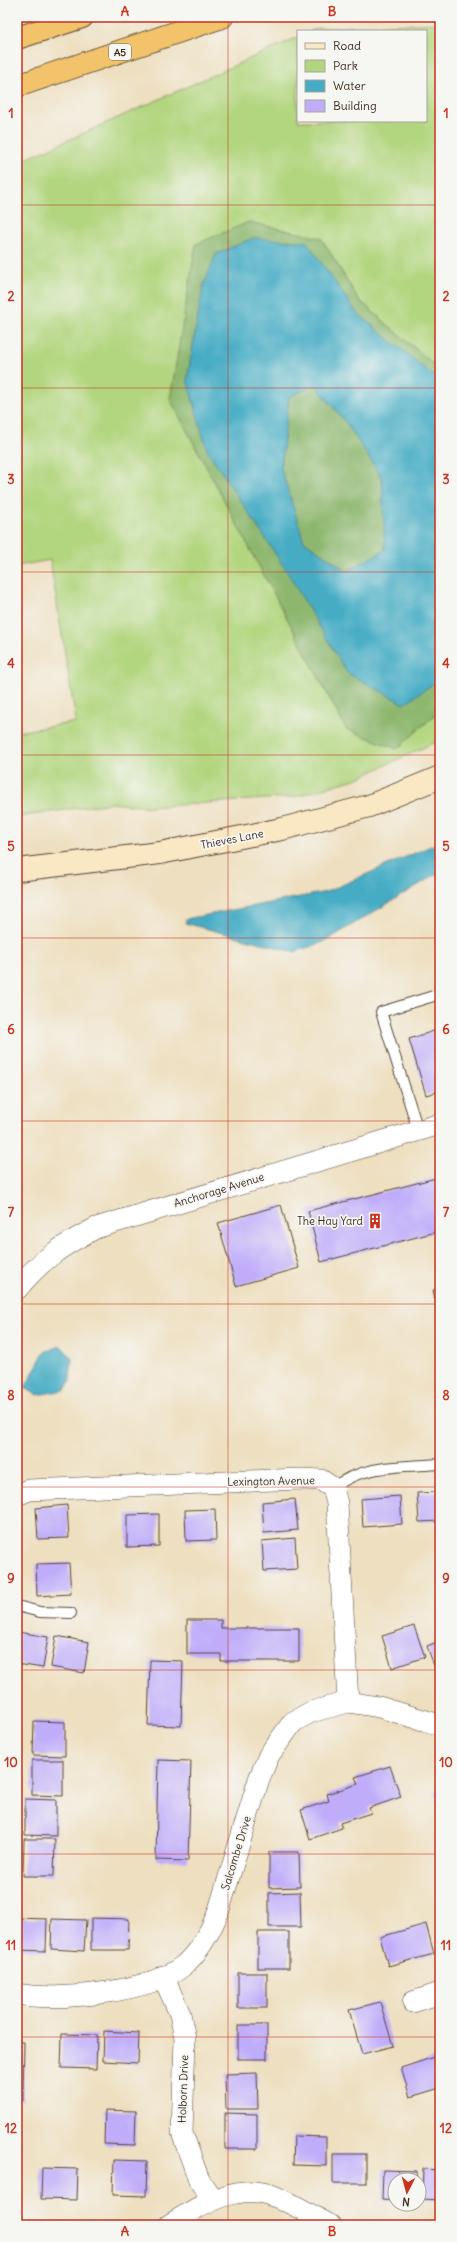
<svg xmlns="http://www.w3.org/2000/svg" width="457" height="2242" font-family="Delius,sans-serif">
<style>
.green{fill:#b2d67f;stroke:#76804e}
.forest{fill:#8db76e;stroke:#647046}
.water{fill:#45acc4;stroke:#406b71;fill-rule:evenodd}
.building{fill:#c0adfa}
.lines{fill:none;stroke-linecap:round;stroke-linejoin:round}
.lane-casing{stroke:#564536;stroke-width:12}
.street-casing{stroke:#564536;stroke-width:22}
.secondary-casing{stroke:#564536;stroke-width:24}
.highway-casing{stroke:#564536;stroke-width:24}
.lane{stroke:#fff;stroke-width:10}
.street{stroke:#fff;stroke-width:21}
.secondary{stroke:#fae7c3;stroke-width:22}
.highway{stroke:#f2c36a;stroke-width:22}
.grid{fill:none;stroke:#c8321e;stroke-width:1;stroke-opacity:0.55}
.labels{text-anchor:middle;stroke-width:3.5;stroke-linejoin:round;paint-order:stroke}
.shield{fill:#f6f6f2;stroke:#73675e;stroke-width:1}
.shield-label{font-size:10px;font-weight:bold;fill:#3b2a1e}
.street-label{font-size:11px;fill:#3b2a1e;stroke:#f6f6f2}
.poi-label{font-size:11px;fill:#3b2a1e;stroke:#f6f6f2;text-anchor:end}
.neatline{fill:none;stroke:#c8321e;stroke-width:1.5}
.grid-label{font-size:13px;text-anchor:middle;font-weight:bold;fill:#c8321e}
</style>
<rect width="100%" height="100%" fill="#f6f6f2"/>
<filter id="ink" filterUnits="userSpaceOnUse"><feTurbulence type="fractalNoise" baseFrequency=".025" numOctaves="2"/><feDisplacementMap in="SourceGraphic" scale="8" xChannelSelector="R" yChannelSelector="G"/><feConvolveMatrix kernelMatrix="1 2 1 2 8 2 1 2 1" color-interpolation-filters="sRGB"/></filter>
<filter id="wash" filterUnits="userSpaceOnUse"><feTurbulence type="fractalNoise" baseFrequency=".012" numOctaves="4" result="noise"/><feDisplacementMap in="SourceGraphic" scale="16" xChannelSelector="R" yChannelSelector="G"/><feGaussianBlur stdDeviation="0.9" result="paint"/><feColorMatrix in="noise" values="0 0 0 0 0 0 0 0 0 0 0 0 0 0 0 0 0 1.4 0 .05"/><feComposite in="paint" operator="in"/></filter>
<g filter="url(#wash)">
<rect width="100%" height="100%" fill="#eedfc0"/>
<path class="green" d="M440,23V370L359,300L321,238L397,749L440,710V740L358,778L294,797L150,807L111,803L17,817V732L76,722L50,560L17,566V163L298,37V121H426V31H311L318,28Z"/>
<path class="forest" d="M249,222L321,238L359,300L440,370V710L397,749L346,729L170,399L196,244Z"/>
<g class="water">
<path d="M253,238L307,242L356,312L440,381V679L404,704L347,673L286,570L207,450L187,380L203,287L216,254ZM315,385L347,424L382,478L385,550L347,571L304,541L281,468L289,397Z"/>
<path d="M440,842V872L324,942L295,952L185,923L186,919L326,892Z"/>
<path d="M61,1346L72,1358L70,1381L65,1390L37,1395L25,1388L44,1352Z"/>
</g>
<g id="blocks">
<g class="building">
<path d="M17,657L20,670H17Z"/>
<path d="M440,1029V1091L426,1095L409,1039Z"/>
<path d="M440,1177V1231L321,1262L308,1211Z"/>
<path d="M281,1205L299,1268L236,1286L218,1223Z"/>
<path d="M440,1288V1317H439L433,1290Z"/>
<path d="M440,1492V1521L419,1522L417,1493Z"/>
<path d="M400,1496L402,1524L363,1527L361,1499Z"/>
<path d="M295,1499L298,1530L264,1533L262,1502Z"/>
<path d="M67,1505L69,1538L38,1539L36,1508Z"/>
<path d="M215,1509L216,1540L186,1541L185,1510Z"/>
<path d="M159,1514V1546L127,1547V1515Z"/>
<path d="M295,1538L297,1569L264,1571L262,1541Z"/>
<path d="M69,1563L71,1594L37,1596L36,1564Z"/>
<path d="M187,1620H221V1628H299V1661H221V1654H187Z"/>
<path d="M414,1626L425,1657L392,1668L382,1636Z"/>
<path d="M18,1632L48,1637L43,1668L17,1664Z"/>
<path d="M56,1636L89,1642L84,1673L51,1667Z"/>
<path d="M440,1641V1673L437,1674L427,1646Z"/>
<path d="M150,1660L183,1661L181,1726L148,1725Z"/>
<path d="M34,1721L65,1722V1756L33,1755Z"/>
<path d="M32,1760H63V1796L32,1795Z"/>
<path d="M158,1760L191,1761L188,1861L156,1860Z"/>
<path d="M390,1766L401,1797L369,1808L371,1813L340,1823L342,1828L310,1839L301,1810L329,1801L327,1794L358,1784L355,1777Z"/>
<path d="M440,1791V1810L434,1793Z"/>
<path d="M25,1799L56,1800V1836L25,1835Z"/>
<path d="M24,1839H55L54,1876H23Z"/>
<path d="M269,1852H299L300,1887L269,1888Z"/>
<path d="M300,1892L301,1927H269V1893Z"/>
<path d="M17,1918L47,1919L46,1951L17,1950Z"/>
<path d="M91,1918L129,1919L128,1950H91Z"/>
<path d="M52,1919L86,1920L84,1951L51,1949Z"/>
<path d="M426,1924L434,1954L388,1966L380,1937Z"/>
<rect x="258" y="1932" width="31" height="36"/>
<rect x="238" y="1973" width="29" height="35"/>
<path d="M380,2002L393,2046L362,2054L349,2010Z"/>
<rect x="238" y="2025" width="29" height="34"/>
<path d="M104,2031L139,2033L138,2063L103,2061Z"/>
<path d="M62,2034L97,2035L96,2069L61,2068Z"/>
<path d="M17,2042H24L23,2101L17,2100Z"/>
<path d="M440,2055V2088L410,2097L401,2068Z"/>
<path d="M257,2073L258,2109H226L225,2074Z"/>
<path d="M105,2110L136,2111L135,2145L104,2144Z"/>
<path d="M225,2113L257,2114V2149H225Z"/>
<path d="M294,2136L326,2137V2166L293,2165Z"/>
<rect x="333" y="2154" width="33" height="29"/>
<path d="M114,2160L147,2161L146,2196L113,2195Z"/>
<path d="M42,2168L78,2169L77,2200L41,2199Z"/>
<path d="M423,2169L440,2170V2200L422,2199Z"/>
<path d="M383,2170L417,2171L416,2180H395V2201L382,2200Z"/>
</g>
</g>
</g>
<g filter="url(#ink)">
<use href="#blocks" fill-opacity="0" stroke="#564536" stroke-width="1"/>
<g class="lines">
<g class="lane-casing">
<g id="lane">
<path d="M418,1130L381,1012L440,994"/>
<path d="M333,1488C362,1464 404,1467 440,1464"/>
<path d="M17,1606L40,1612L71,1613"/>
</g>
</g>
<g class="street-casing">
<g id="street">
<path d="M17,1289C42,1259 61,1246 96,1228L440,1124"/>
<path d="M17,1495L29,1490L301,1479L321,1480L333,1488L337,1503L348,1702"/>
<path d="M163,1976L180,2014L185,2038L182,2133L199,2180L212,2199"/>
<path d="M17,1994C56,2002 151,1992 183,1966C199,1952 210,1932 218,1913L259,1779L269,1755L293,1722L311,1712L348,1702L379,1707L440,1725"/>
<path d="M413,2002L440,1993"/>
<path d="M169,2225C202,2205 236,2181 276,2197C295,2204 312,2216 330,2225"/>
</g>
</g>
<g class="secondary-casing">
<path id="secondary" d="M17,870L160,853L282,829L369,806L440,777"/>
</g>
<g class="highway-casing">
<g id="highway">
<path d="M17,38L82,17"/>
<path d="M17,86L222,17"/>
</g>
</g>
<use href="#lane" class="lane"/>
<use href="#street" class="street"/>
<use href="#secondary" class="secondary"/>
<use href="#highway" class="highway"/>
</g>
</g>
<path class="grid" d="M228,17V2225M17,205H440M17,388H440M17,572H440M17,755H440M17,938H440M17,1121H440M17,1304H440M17,1487H440M17,1670H440M17,1854H440M17,2037H440"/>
<defs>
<g id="building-bare" transform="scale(1.2)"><path d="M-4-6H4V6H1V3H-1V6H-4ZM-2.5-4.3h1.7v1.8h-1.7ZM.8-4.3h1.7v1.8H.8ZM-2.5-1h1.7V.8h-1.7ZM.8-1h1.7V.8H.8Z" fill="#c8321e" stroke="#f6f6f2" stroke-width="2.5" paint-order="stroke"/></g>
</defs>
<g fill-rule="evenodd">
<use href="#building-bare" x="375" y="1221"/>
</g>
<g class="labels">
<rect class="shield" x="109" y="44" width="22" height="16" rx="3"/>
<g class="shield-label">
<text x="120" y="56">A5</text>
</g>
<g class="street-label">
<text transform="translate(232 839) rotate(-11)" y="4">Thieves Lane</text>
<text transform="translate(219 1190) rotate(-17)" y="4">Anchorage Avenue</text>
<text transform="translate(271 1481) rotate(-1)" y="4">Lexington Avenue</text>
<text transform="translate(236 1853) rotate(-73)" y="4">Salcombe Drive</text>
<text transform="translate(183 2089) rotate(-88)" y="4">Holborn Drive</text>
</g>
<g class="poi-label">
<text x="363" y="1225">The Hay Yard</text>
</g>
</g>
<rect width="457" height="2242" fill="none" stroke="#f6f6f2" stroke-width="44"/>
<rect x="297" y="30" width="130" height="92" fill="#f6f6f2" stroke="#aba49d"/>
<rect x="305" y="43" width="20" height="6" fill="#fae7c3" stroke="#aba49d"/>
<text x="333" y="50" font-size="12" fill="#3b2a1e">Road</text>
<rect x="305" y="60" width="20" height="12" fill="#b2d67f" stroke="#aba49d"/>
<text x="333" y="70" font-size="12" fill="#3b2a1e">Park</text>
<rect x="305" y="80" width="20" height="12" fill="#45acc4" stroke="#aba49d"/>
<text x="333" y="90" font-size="12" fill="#3b2a1e">Water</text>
<rect x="305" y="100" width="20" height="12" fill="#c0adfa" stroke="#aba49d"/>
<text x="333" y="110" font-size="12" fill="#3b2a1e">Building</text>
<g transform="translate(407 2192) rotate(186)"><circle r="19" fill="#f6f6f2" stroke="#aba49d"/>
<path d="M0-3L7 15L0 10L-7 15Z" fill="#c8321e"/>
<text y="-6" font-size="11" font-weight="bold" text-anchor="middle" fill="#3b2a1e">N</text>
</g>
<rect x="22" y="22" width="413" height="2198" class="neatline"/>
<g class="grid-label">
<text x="125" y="16">A</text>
<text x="332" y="16">B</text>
<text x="11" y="118">1</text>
<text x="446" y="118">1</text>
<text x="11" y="301">2</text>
<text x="446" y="301">2</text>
<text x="11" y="484">3</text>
<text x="446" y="484">3</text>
<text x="11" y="668">4</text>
<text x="446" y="668">4</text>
<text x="11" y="851">5</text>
<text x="446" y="851">5</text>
<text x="11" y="1034">6</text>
<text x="446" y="1034">6</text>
<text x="11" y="1217">7</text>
<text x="446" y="1217">7</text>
<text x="11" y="1400">8</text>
<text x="446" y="1400">8</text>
<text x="11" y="1583">9</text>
<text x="446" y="1583">9</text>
<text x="11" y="1767">10</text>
<text x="446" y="1767">10</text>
<text x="11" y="1950">11</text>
<text x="446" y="1950">11</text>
<text x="11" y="2133">12</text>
<text x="446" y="2133">12</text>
<text x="125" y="2236">A</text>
<text x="332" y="2236">B</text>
</g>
</svg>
